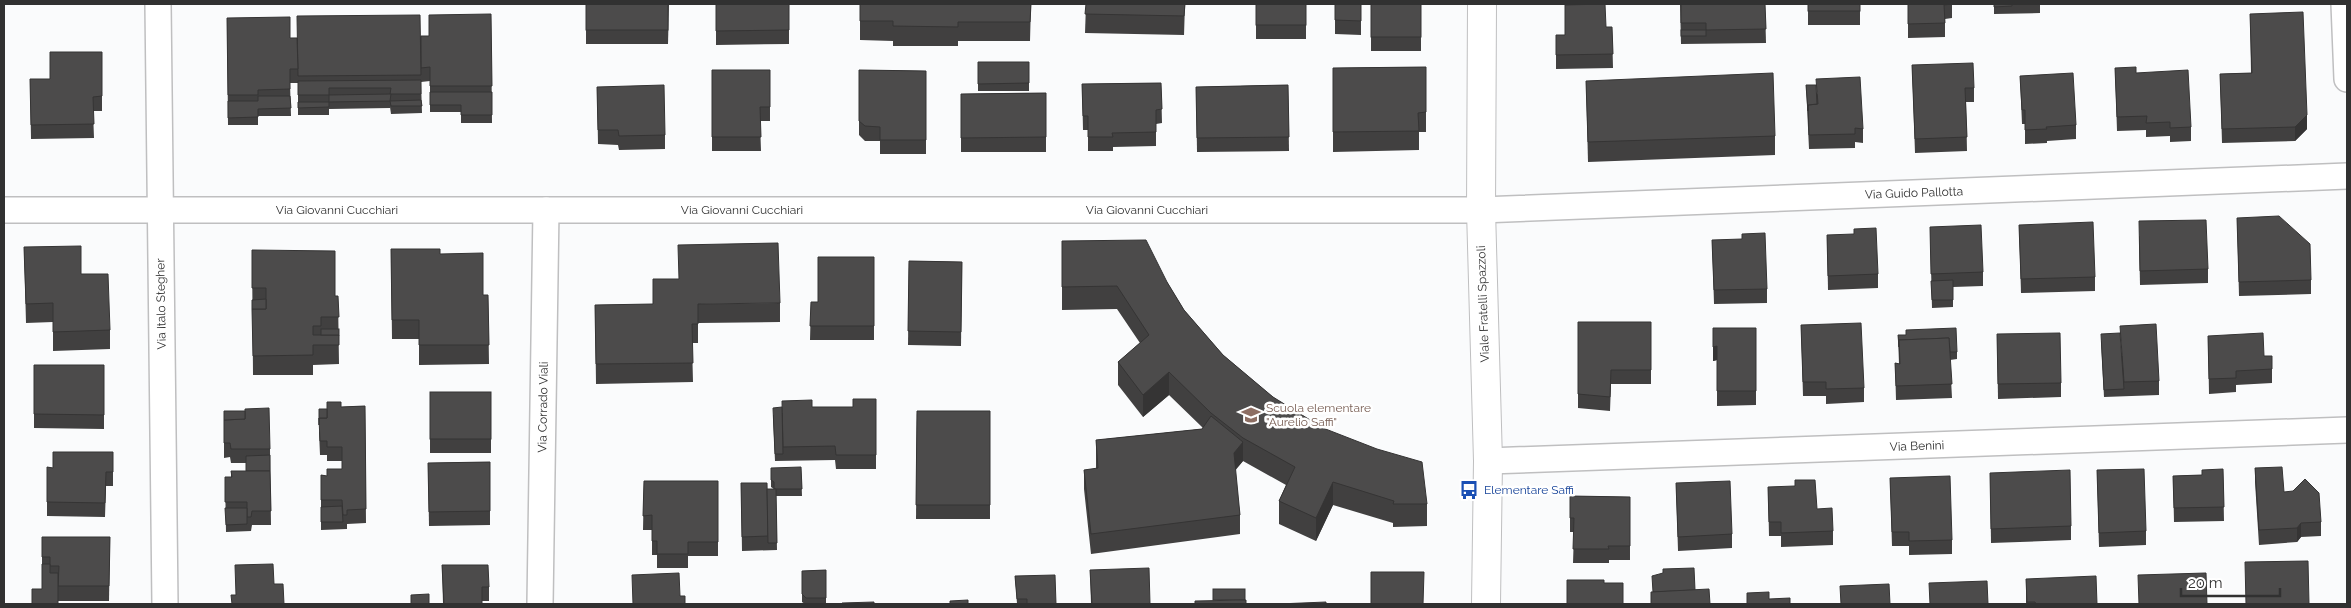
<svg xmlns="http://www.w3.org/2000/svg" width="2351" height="608" font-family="Raleway,sans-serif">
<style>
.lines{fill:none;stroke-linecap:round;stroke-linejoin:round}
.minor-casing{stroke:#bfbfc0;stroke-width:28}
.tertiary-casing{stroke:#bfbfc0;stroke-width:30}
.minor{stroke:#fff;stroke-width:25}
.tertiary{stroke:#fff;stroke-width:28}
.wall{fill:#414040}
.shaded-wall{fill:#353434}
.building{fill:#4c4b4b;stroke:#353434}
.labels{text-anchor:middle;stroke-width:5;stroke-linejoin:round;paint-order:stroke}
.street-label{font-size:12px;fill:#313131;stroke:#fff}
.education-label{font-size:12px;fill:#785e54;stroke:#fff;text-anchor:start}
.transit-label{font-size:12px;fill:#164399;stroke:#fff;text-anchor:start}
</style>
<rect width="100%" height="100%" fill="#fafbfc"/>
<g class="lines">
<g class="minor-casing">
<g id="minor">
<path d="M158,4L165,604"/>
<path d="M2344,4L2347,79"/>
<path d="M4,210H1481L2347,176"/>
<path d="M1488,461L2347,430"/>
<path d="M540,604L546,210"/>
</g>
</g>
<g class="tertiary-casing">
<path id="tertiary" d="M1482,4L1481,210L1488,461L1486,604"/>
</g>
<use href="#minor" class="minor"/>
<use href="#tertiary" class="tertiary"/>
</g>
<g class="wall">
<path d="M586,4H669L668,44H586Z"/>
<path d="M716,4H789V44L716,45Z"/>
<path d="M860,4H1031L1030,41H958V46H893V41L860,40Z"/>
<path d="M1086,4H1185L1184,35L1085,33Z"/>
<rect x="1256" y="4" width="50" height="35"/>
<path d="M1335,4H1361V35L1335,34Z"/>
<rect x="1371" y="4" width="50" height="47"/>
<path d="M1680,4H1765L1766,43L1681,44Z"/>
<rect x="1808" y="4" width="52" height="21"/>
<path d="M1908,4H1952V18L1945,19V37L1908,38Z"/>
<path d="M1994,4H2040V13L1994,14Z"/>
<path d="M491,14L492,123H461V112H430V81L421,82L422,113L391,114L390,107V108L329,109V115H298V83H290L291,116H258V125H228L227,18L290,38L429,36Z"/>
<path d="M2250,14L2307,129L2295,141L2222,143L2220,74L2251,73Z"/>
<path d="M1612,27L1613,68L1556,69V35H1565Z"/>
<path d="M102,52V111H93L94,138L31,139L30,79H50Z"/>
<rect x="978" y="62" width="51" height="29"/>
<path d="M1912,65L1974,88V102H1966L1967,151L1915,153Z"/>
<path d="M1426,67V132H1419V150L1333,152V68Z"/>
<path d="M2115,68L2136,73L2191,127V141L2170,142V136L2146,137V130L2117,131Z"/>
<path d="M712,70H770V121H760L761,151H712Z"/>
<path d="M859,70L926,71V154H880V141H865L859,135Z"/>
<path d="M2020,76L2076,125V139L2047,141V143L2025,144V124H2022Z"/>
<path d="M1586,81L1775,136V155L1588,162Z"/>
<path d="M1161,83L1162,123L1156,124V146L1113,147V151H1088V130H1083L1082,84Z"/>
<path d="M1288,85L1289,151L1197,152L1196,87Z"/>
<path d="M1806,85L1863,129V143L1855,142V148L1809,149Z"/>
<path d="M597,87L665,135V149L619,150L618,145L598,144Z"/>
<path d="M1046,93V152H961V94Z"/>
<path d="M2237,218L2311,280V294L2239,296Z"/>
<path d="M2019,225L2095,277V291L2021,293Z"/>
<path d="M1930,227L1983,272V286L1953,287V307L1932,308Z"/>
<path d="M1827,235L1878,274V288L1828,290Z"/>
<path d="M2139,236L2208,269V283L2140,285Z"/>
<path d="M1712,240L1767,289V303L1714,304Z"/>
<path d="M1062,241L1167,282L1184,310L1223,355L1273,397L1427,504V526L1393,527V523L1333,505L1316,541L1279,524V501L1286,485L1243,461L1235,470L1240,515V534L1091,554L1084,489V470L1096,469V440L1202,429L1203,428L1169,395L1143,417L1118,385V362L1140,343L1117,309L1062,310Z"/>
<path d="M24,247L81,274L110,330V349L53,351V322L26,323Z"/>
<path d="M391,249L440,254L483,295H488L489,364L419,365V339H392Z"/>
<path d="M252,250L335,296H338L339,364L313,365V375H253Z"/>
<path d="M874,257V340H810L811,302H818Z"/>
<path d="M909,261L962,262L961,346L908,345Z"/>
<path d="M780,303V322L698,323V343H692L693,382L596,384L595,305Z"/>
<path d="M1578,322H1651V384H1611L1610,411L1578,408Z"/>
<path d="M1801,325L1864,388V402L1826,404V396H1803Z"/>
<path d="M1713,328H1756V405L1717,406V360L1713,361Z"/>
<path d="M1997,334L2061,383V397L1998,399Z"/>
<path d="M1898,335L1957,352V359L1950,360L1952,398L1896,400L1895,363L1899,364Z"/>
<path d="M2208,336L2264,356H2272V383L2236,385V392L2209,394Z"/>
<path d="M2101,341L2159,381V395L2104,397Z"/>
<path d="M34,365H104V429L34,428Z"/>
<rect x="430" y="392" width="61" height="61"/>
<path d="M876,399V469H836L835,460L775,461L773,415L812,407H853Z"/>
<path d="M365,406L366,523L347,524V529L321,530V475L327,476L342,469V461H327V455H320L319,432L341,407Z"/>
<path d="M917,411H990V519H916Z"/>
<path d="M224,434L270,449L271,525H252L251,531L226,532L225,477H231V471H246V463H231L230,457L224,458Z"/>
<path d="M113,452V486H106L105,517L47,516V467L53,468Z"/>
<path d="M490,462V525L429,526L428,463Z"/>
<path d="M801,467L802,496H776L777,550L742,551L741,483L767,489H774L771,487V480Z"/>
<path d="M2255,468L2284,492L2321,522V536L2301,537L2297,542L2259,545L2255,482Z"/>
<path d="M2223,469L2224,521L2174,522L2173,476L2202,475Z"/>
<path d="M2097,470L2146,531V545L2099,547Z"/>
<path d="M1990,473L2071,526V540L1991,543Z"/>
<path d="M1890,478L1952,540V554L1909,555V546H1892Z"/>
<path d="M644,481H718V556H688V568H657V555H652V530H643Z"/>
<path d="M1676,483L1732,534V548L1678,551Z"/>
<path d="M1768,487L1833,531V545L1781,547V536H1769Z"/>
<path d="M1570,496L1630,497V560H1609V563H1573L1574,532H1570Z"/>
<path d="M110,537L109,601H58L42,589V557Z"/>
<path d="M442,565L489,587V601H482V604H443Z"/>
<path d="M826,570V604H805L802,602V571Z"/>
<path d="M1090,570L1150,604H1091Z"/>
<path d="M1015,576L1056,604H1017Z"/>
<path d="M2026,579L2097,604H2026Z"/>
</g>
<g class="shaded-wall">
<path d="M2307,115V129L2295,141V127Z"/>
<path d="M1717,346V360L1713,361V347Z"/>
<path d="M1169,372V395L1143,417V395Z"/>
<path d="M1243,442V461L1234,472V453Z"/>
<path d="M1333,482V505L1316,541V518Z"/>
<path d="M2301,523V537L2297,542V528Z"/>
</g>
<g class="building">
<rect x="586" y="4" width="82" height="26"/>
<path d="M716,4H789V30L716,31Z"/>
<path d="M860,4H1031L1030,22H958V27L893,26V21H860Z"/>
<path d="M1086,4H1185L1184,16L1085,14Z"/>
<rect x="1256" y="4" width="50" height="21"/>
<path d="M1335,4H1361V21L1335,20Z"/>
<rect x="1371" y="4" width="50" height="33"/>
<path d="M1605,4L1606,27H1612L1613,54L1556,55V35H1565V5Z"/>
<path d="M1681,4H1765L1766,29L1706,30V23H1681Z"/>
<rect x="1808" y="4" width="52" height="7"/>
<path d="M1908,4H1952L1944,5L1945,23L1908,24Z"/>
<path d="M1994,4H2012V6L1994,7Z"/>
<path d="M2303,12L2307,115L2295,127L2222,129L2220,74L2252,73L2250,14Z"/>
<path d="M491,14L492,86H430V67L421,68V36H429V15Z"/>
<path d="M420,15L421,75L298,76L297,16Z"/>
<path d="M290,17V38H297L298,69H290V89L258,90V95H228L227,18Z"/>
<rect x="1681" y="30" width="25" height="6"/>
<path d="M50,52H102V96L93,97L94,124L31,125L30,79H50Z"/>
<path d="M978,62H1029V83L978,84Z"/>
<path d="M1973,63L1974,88H1965L1967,137L1915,139L1912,65Z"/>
<path d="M1426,67V112L1418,113L1419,131L1333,132V68Z"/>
<path d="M2136,67V73L2188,70L2191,127L2170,128V122L2146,123L2147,116L2117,117L2115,68Z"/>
<path d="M712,70H770V107H760L761,137H712Z"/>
<path d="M859,70L926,71V140H880V127L865,126L859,121Z"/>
<path d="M1773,73L1775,136L1588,142L1586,81Z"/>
<path d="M2073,73L2076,125L2046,127L2047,129L2025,130V110H2022L2020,76Z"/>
<path d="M1860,77L1863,129L1855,128V134L1809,135L1808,105L1818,104L1816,79Z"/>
<path d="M421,80V94H390L391,88H329V95H298V81Z"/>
<path d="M1161,83L1162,109L1156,110V132L1112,133L1113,137H1088V116H1083L1082,84Z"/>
<path d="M664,85L665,135L619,136L618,130H598L597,87Z"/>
<path d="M1288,85L1289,137L1197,138L1196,87Z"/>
<path d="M1806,85H1816L1817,104L1808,105V111Z"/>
<path d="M430,92H492V115H461V105H430Z"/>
<path d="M1046,93V137L961,138V94Z"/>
<path d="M391,94L390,101L329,102V95Z"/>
<path d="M258,96H290L291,108L258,109V117L228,118V101H258Z"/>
<path d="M421,100L422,106H391L390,101Z"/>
<path d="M298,102H329V107L298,108Z"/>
<path d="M2279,216L2310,244L2311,280L2239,282L2237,218Z"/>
<path d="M2206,220L2208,269L2140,271L2139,221Z"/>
<path d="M2093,222L2095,277L2021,279L2019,225Z"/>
<path d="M1981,225L1983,272L1931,274L1930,227Z"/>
<path d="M1876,228L1878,274L1828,276L1827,235L1854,234V229Z"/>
<path d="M1765,233L1767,289L1714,290L1712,240L1742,239V234Z"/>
<path d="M1146,240L1167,282L1184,310L1223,355L1273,397L1323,428L1377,449L1422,462L1427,504H1393L1394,501L1333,482L1316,518L1279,501L1295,467L1243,438L1211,413L1169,372L1143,395L1118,362L1149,335L1117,286L1062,287V241Z"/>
<path d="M778,243L780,303L698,304V324H692L693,363L596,364L595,305L653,304V279H679L678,245Z"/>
<path d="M81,246V274H108L110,330L53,332V303L26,304L24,247Z"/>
<path d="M391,249H440V254L483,253V295H488L489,345H419V320H392Z"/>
<path d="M252,250L335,251V296H338L339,317H321V326H313V335H339V345H313V355L253,356L252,309H266V288H252Z"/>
<path d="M818,257H874V326H810L811,302H818Z"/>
<path d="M909,261L962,262L961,332L908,331Z"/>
<path d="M1953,280V300H1932L1931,281Z"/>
<path d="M266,299V309H252V300Z"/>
<path d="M1578,322H1651V370H1611L1610,397L1578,394Z"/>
<path d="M1861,323L1864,388L1826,389V382H1803L1801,325Z"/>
<path d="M2156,324L2159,381L2124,382L2120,326Z"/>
<path d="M1713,328H1756V391H1717V346L1713,347Z"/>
<path d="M1956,328L1957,352H1950L1949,338L1899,340V347L1898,335H1906V330Z"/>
<rect x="321" y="329" width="18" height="6"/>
<path d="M2060,333L2061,383L1998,384L1997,334Z"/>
<path d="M2120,333L2124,389L2104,390L2101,334Z"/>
<path d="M2263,333L2264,356H2272V369L2236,371V378L2209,379L2208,336Z"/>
<path d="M1949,338L1952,384L1896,386L1895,363L1900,364L1899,340Z"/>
<path d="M34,365H104V415L34,414Z"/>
<rect x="430" y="392" width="61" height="47"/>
<path d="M853,399H876V455H836L835,446L783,447L782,401L812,400V407H853Z"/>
<path d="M327,402H341V407L365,406L366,509L347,510V515H343L342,500H321V475L327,476V469H342V447H327V441H320L319,418H327Z"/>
<path d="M782,407L783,454H775L773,408Z"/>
<path d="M269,408L270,449H231L230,443H224V420L245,419V409Z"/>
<path d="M319,409H327V418H319V425Z"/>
<path d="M224,411H245V419L224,420Z"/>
<path d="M917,411H990V505H916Z"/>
<path d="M1211,416L1243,442L1234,453L1240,515L1091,534L1084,470L1098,468L1096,440L1202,429Z"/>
<path d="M53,452H113V472H106L105,503L47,502V467L53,468Z"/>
<path d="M270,455V471H246V456Z"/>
<path d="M490,462V511L429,512L428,463Z"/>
<path d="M801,467L802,489H774V482L771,480V468Z"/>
<path d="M2282,467L2284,492L2293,491L2305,479L2319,493L2321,522L2301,523L2297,528L2259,530L2255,468Z"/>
<path d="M2144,469L2146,531L2099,533L2097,470Z"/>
<path d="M2223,469L2224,507L2174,508L2173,476L2202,475V470Z"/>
<path d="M2070,470L2071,526L1991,529L1990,473Z"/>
<path d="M231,471H270L271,511H252L251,517H247V502H225V477H232Z"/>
<path d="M1950,476L1952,540L1909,541V532H1892L1890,478Z"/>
<path d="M1795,480H1815L1817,509L1832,508L1833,531L1781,533V522H1769L1768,487L1795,486Z"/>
<path d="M644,481H718V542H688V554H657V541H652V515L643,516Z"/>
<path d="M1730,481L1732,534L1678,537L1676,483Z"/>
<path d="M741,483H767L768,536L742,537Z"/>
<path d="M767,489H776L777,543H768Z"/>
<path d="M1570,496L1630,497V546H1608L1609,549H1573L1574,518H1570Z"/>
<path d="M342,506L343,522H321V507Z"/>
<path d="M225,508H247V524L226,525Z"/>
<path d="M42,537H110L109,586H58L59,566H50V557H42Z"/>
<path d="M2308,561L2309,604H2246L2245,562Z"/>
<path d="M42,564H50V573H58V604H32V589H42Z"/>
<path d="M273,564L274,584H283L284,604H232L231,595H236L235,565Z"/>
<path d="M442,565H488L489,587H482V604H444Z"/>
<path d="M1149,568L1150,604H1092L1090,570Z"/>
<path d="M1694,568L1695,590L1653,592L1652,576L1663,573V569Z"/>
<path d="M826,570V598H806L802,594V571Z"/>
<path d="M1371,572H1424L1423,604H1371Z"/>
<path d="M679,573L680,596H685V604H633L632,575Z"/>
<path d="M2206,573L2207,604H2139L2138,575Z"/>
<path d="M1055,575L1056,604H1027V599H1017L1015,576Z"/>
<path d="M2096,576L2097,604H2036L2035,602H2027L2026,579Z"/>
<path d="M1567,580H1604V583H1623V604H1567Z"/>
<path d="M1987,581L1988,604H1930L1929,583Z"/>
<path d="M1889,584L1890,604H1841L1840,586Z"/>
<rect x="1213" y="589" width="32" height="11"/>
<path d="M1709,589L1710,604H1651V592Z"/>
<path d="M1769,592V599L1790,598V604H1747V593Z"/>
<path d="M429,594V604H411V595Z"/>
<path d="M968,600V604H950V601Z"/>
<path d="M1246,600V604H1195V601Z"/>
<path d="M874,602V604H842V603Z"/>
<path d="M1326,602V604H1278Z"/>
</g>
<defs>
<g id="school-bare" transform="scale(1.5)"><path d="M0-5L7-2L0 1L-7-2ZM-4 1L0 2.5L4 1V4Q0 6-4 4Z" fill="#8d6e63" stroke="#fff" stroke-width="2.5" paint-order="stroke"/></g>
<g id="bus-bare" transform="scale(1.5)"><path d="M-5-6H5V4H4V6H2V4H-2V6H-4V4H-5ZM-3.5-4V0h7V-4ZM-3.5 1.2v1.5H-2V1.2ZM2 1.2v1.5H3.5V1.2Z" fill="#1a4fb4" stroke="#fff" stroke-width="2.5" paint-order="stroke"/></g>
</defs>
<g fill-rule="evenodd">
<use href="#school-bare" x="1251" y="415"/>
<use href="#bus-bare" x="1469" y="490"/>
</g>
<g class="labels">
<g class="street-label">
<text transform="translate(1914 193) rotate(-2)" y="4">Via Guido Pallotta</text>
<text x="337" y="214">Via Giovanni Cucchiari</text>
<text x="742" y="214">Via Giovanni Cucchiari</text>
<text x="1147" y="214">Via Giovanni Cucchiari</text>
<text transform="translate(161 304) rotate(-91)" y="4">Via Italo Stegher</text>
<text transform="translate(1483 304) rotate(-92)" y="4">Viale Fratelli Spazzoli</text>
<text transform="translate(543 407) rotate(-89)" y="4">Via Corrado Viali</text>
<text transform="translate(1917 446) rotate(-2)" y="4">Via Benini</text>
</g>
<g class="education-label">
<text x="1266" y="412">Scuola elementare<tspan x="1266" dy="14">"Aurelio Saffi"</tspan></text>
</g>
<g class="transit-label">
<text x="1484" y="494">Elementare Saffi</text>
</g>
</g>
<rect width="2351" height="608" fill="none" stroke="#313131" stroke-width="10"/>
<path d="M2181 588v8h99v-8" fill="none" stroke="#313131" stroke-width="2.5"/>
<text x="2188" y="588" font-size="15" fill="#313131" stroke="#ffffff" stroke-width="4" paint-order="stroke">20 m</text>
</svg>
